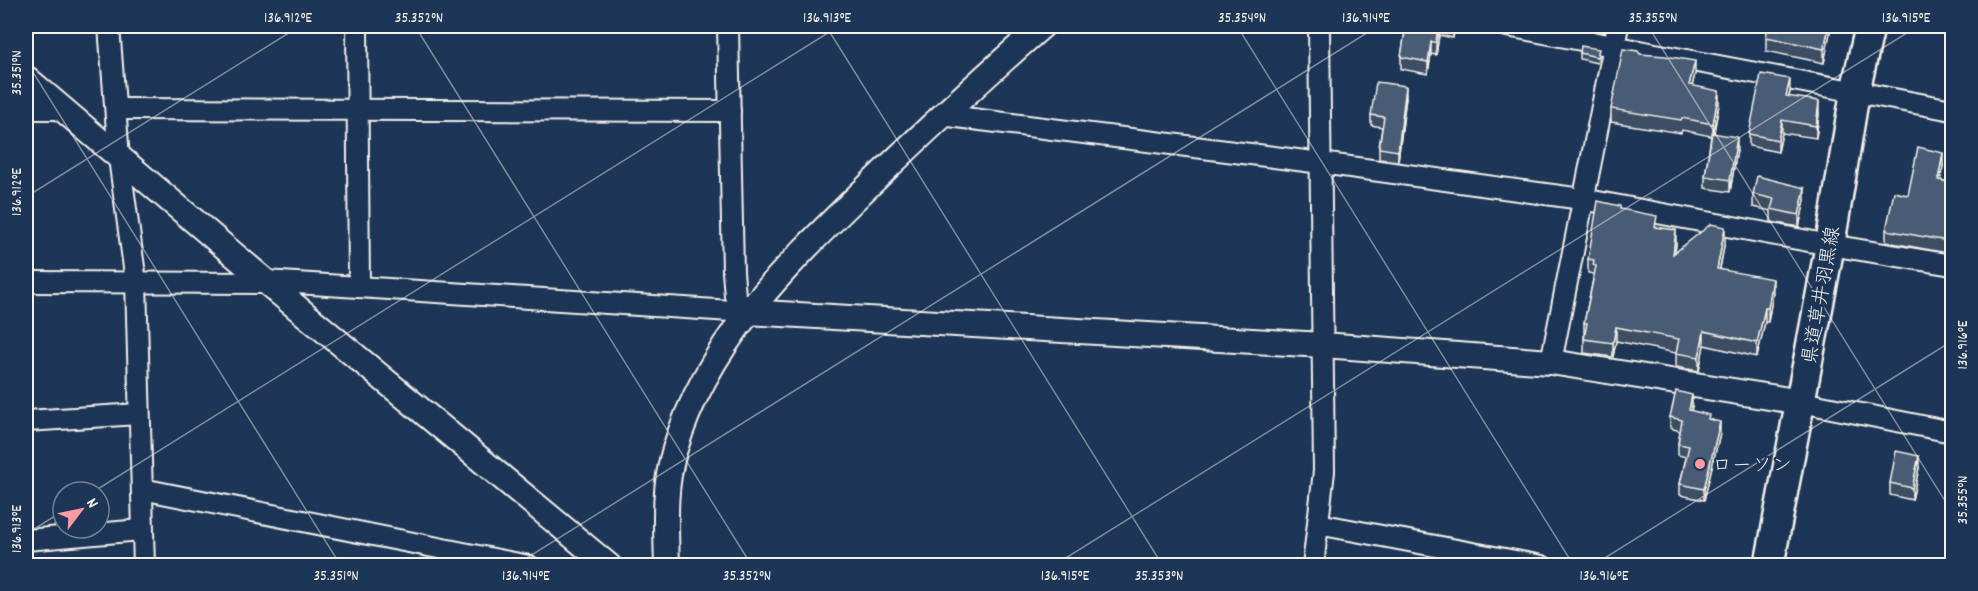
<svg xmlns="http://www.w3.org/2000/svg" width="1978" height="591" font-family="Dekko,'Klee One',sans-serif">
<style>
.lines{fill:none;stroke-linecap:round;stroke-linejoin:round}
.minor-casing{stroke:#f4f1e8;stroke-width:24}
.tertiary-casing{stroke:#f4f1e8;stroke-width:28}
.secondary-casing{stroke:#f4f1e8;stroke-width:33}
.minor{stroke:#1d3557;stroke-width:20}
.tertiary{stroke:#1d3557;stroke-width:24}
.secondary{stroke:#1d3557;stroke-width:28}
.wall{fill:#3e4e64;stroke:#f4f1e8;stroke-width:1.5}
.shaded-wall{fill:#324051;stroke:#f4f1e8;stroke-width:1.5}
.building{fill:#485b74;stroke:#f4f1e8;stroke-width:1.5}
.ticks{fill:none;stroke:#f4f1e8;stroke-width:1.5;stroke-opacity:0.45}
.poi-dot{fill:#ff9aa2;stroke:#1d3557;stroke-width:2}
.labels{text-anchor:middle;stroke-width:4.5;stroke-linejoin:round;paint-order:stroke}
.street-label{font-size:20px;fill:#f4f1e8;stroke:#1d3557}
.poi-label{font-size:20px;fill:#f4f1e8;stroke:#1d3557;text-anchor:start}
.neatline{fill:none;stroke:#f4f1e8;stroke-width:2}
.ticks-label{font-size:15px;text-anchor:middle;fill:#f4f1e8}
</style>
<rect width="100%" height="100%" fill="#1d3557"/>
<filter id="ink" filterUnits="userSpaceOnUse"><feTurbulence type="fractalNoise" baseFrequency=".0167" numOctaves="2"/><feDisplacementMap in="SourceGraphic" scale="12" xChannelSelector="R" yChannelSelector="G"/><feConvolveMatrix kernelMatrix="1 2 1 2 8 2 1 2 1" color-interpolation-filters="sRGB"/></filter>
<g filter="url(#ink)">
<g class="lines">
<g class="minor-casing">
<g id="minor">
<path d="M109,26L119,158L136,282L144,566"/>
<path d="M357,26L359,287"/>
<path d="M728,26L733,272L735,296L747,312"/>
<path d="M1507,26L1952,110"/>
<path d="M26,109H61"/>
<path d="M116,109L730,111"/>
<path d="M941,115L1321,163L1582,199L1830,245L1952,265"/>
<path d="M265,281L747,312"/>
<path d="M26,282L268,283"/>
<path d="M1551,362L1618,26"/>
<path d="M1801,402L1952,432"/>
<path d="M26,421L139,414"/>
<path d="M142,489L529,566"/>
<path d="M1318,524L1542,566"/>
<path d="M26,540L141,530"/>
<path d="M1313,566L1324,471L1319,26"/>
</g>
</g>
<g class="tertiary-casing">
<g id="tertiary">
<path d="M26,78L265,281L609,566"/>
<path d="M747,312L1323,345L1551,362L1801,402"/>
<path d="M667,566C666,526 663,487 675,449C707,342 785,267 862,192C921,135 980,80 1042,26"/>
</g>
</g>
<g class="secondary-casing">
<path id="secondary" d="M1769,566L1830,245L1855,92L1870,26"/>
</g>
<use href="#minor" class="minor"/>
<use href="#tertiary" class="tertiary"/>
<use href="#secondary" class="secondary"/>
</g>
<g class="wall">
<path d="M1406,26H1455L1453,38L1439,35L1436,55L1431,54L1428,74L1401,69V57Z"/>
<path d="M1577,26H1606L1604,32Z"/>
<path d="M1709,26H1721V28Z"/>
<path d="M1761,26H1831L1824,63L1766,51V37L1768,27Z"/>
<path d="M1580,53L1599,56L1597,63L1580,59Z"/>
<path d="M1640,54L1695,74L1692,86L1719,104L1714,133L1737,150L1730,192L1705,188V176L1711,136L1682,130L1681,133L1611,122V109Z"/>
<path d="M1790,92L1789,96L1819,114L1816,138L1782,133L1778,152L1749,146V134Z"/>
<path d="M1406,97L1398,161L1379,159V148L1382,127L1371,125V115Z"/>
<path d="M1943,166L1940,180L1953,183V254L1886,242V230L1908,195Z"/>
<path d="M1753,194L1805,200L1799,227L1771,222V211L1753,207Z"/>
<path d="M1620,209L1657,227L1676,244L1675,252L1725,241L1720,269L1773,293L1768,322H1765L1757,357L1704,345L1699,371L1676,367V353L1616,341L1613,357L1584,353V323L1593,279V274L1588,273V259Z"/>
<path d="M1692,406L1691,411L1709,420L1720,433L1704,500L1680,495V484L1686,457L1678,455V444L1680,431L1670,428V417Z"/>
<path d="M1919,468L1912,500L1890,495V483Z"/>
</g>
<g class="shaded-wall">
<path d="M1439,26V36L1436,55V42Z"/>
<path d="M1453,26H1455L1453,38Z"/>
<path d="M1829,26H1831V28L1824,63V49Z"/>
<path d="M1431,42V54L1428,74V62Z"/>
<path d="M1695,61V74L1689,98V85Z"/>
<path d="M1790,79V92L1786,109V96Z"/>
<path d="M1406,86V97L1398,161V151Z"/>
<path d="M1719,91V104L1713,136V124Z"/>
<path d="M1819,101V114L1816,138V126Z"/>
<path d="M1782,120V133L1778,152V140Z"/>
<path d="M1737,137V150L1730,192V180Z"/>
<path d="M1943,153V166L1938,192V180Z"/>
<path d="M1805,188V200L1799,227V215Z"/>
<path d="M1725,227V241L1717,283V269Z"/>
<path d="M1676,230V244L1673,268V254Z"/>
<path d="M1773,279V293L1768,322V308Z"/>
<path d="M1765,308V322L1757,357V343Z"/>
<path d="M1616,327V341L1613,357V343Z"/>
<path d="M1704,331V345L1699,371V357Z"/>
<path d="M1692,395V406L1689,421V410Z"/>
<path d="M1720,422V433L1704,500V489Z"/>
<path d="M1919,456V468L1912,500V488Z"/>
</g>
<g class="building">
<path d="M1406,26H1438L1436,42H1431L1428,62L1401,57Z"/>
<path d="M1768,26H1829L1824,49L1766,37Z"/>
<path d="M1581,46L1599,49L1597,57L1580,53Z"/>
<path d="M1623,49L1638,51L1640,54L1665,56L1695,61L1689,85L1719,91L1713,124L1682,118L1681,120L1611,109Z"/>
<path d="M1761,74L1790,79L1786,96L1819,101L1816,126L1782,120L1778,140L1749,134Z"/>
<path d="M1376,82L1406,86L1398,151L1379,148L1384,117L1371,115Z"/>
<path d="M1712,133L1737,137L1730,180L1705,176Z"/>
<path d="M1918,147L1943,153L1938,180L1953,183V242L1886,230L1894,192L1908,195Z"/>
<path d="M1757,176L1805,188L1799,215L1771,209L1774,199L1753,194Z"/>
<path d="M1598,201L1620,206V209L1657,216L1655,227L1676,230L1673,254L1711,224L1725,227L1717,269L1773,279L1768,308H1765L1757,343L1704,331L1699,357L1676,353L1679,339L1616,327L1613,343L1584,339L1587,323H1584L1596,266L1593,265L1594,260L1588,259Z"/>
<path d="M1676,391L1692,395L1689,410L1709,415L1708,419L1720,422L1704,489L1680,484L1689,446L1678,444L1682,420L1670,417Z"/>
<path d="M1896,451L1919,456L1912,488L1890,483Z"/>
</g>
</g>
<path class="ticks" d="M415,26L752,566M826,26L1163,566M1237,26L1574,566M1648,26L1952,512M26,61L341,566M26,197L300,26M93,492L839,26M26,534L63,511M514,566L1378,26M1053,566L1918,26M1592,566L1952,341"/>
<circle class="poi-dot" cx="1700" cy="464" r="6"/>
<g class="labels">
<g class="street-label">
<text transform="translate(1820 295) rotate(-80)" y="7">県道草井羽黒線</text>
</g>
<g class="poi-label">
<text x="1712" y="471">ローソン</text>
</g>
</g>
<rect width="1978" height="591" fill="none" stroke="#1d3557" stroke-width="66"/>
<g transform="translate(81 510) rotate(58)"><circle r="28" fill="#1d3557" stroke="#738091" stroke-width="1.5"/>
<path d="M0-4.5L10 22L0 15L-10 22Z" fill="#ff9aa2"/>
<text y="-9" font-size="16" font-weight="bold" text-anchor="middle" fill="#f4f1e8">N</text>
</g>
<rect x="33" y="33" width="1912" height="525" class="neatline"/>
<g class="ticks-label">
<text x="288" y="22">136.912°E</text>
<text x="419" y="22">35.352°N</text>
<text x="827" y="22">136.913°E</text>
<text x="1242" y="22">35.354°N</text>
<text x="1366" y="22">136.914°E</text>
<text x="1653" y="22">35.355°N</text>
<text x="1906" y="22">136.915°E</text>
<text transform="translate(16 73) rotate(-90)" y="5">35.351°N</text>
<text transform="translate(16 192) rotate(-90)" y="5">136.912°E</text>
<text transform="translate(1962 345) rotate(-90)" y="5">136.916°E</text>
<text transform="translate(1962 500) rotate(-90)" y="5">35.355°N</text>
<text transform="translate(16 529) rotate(-90)" y="5">136.913°E</text>
<text x="336" y="580">35.351°N</text>
<text x="526" y="580">136.914°E</text>
<text x="747" y="580">35.352°N</text>
<text x="1065" y="580">136.915°E</text>
<text x="1159" y="580">35.353°N</text>
<text x="1604" y="580">136.916°E</text>
</g>
</svg>
